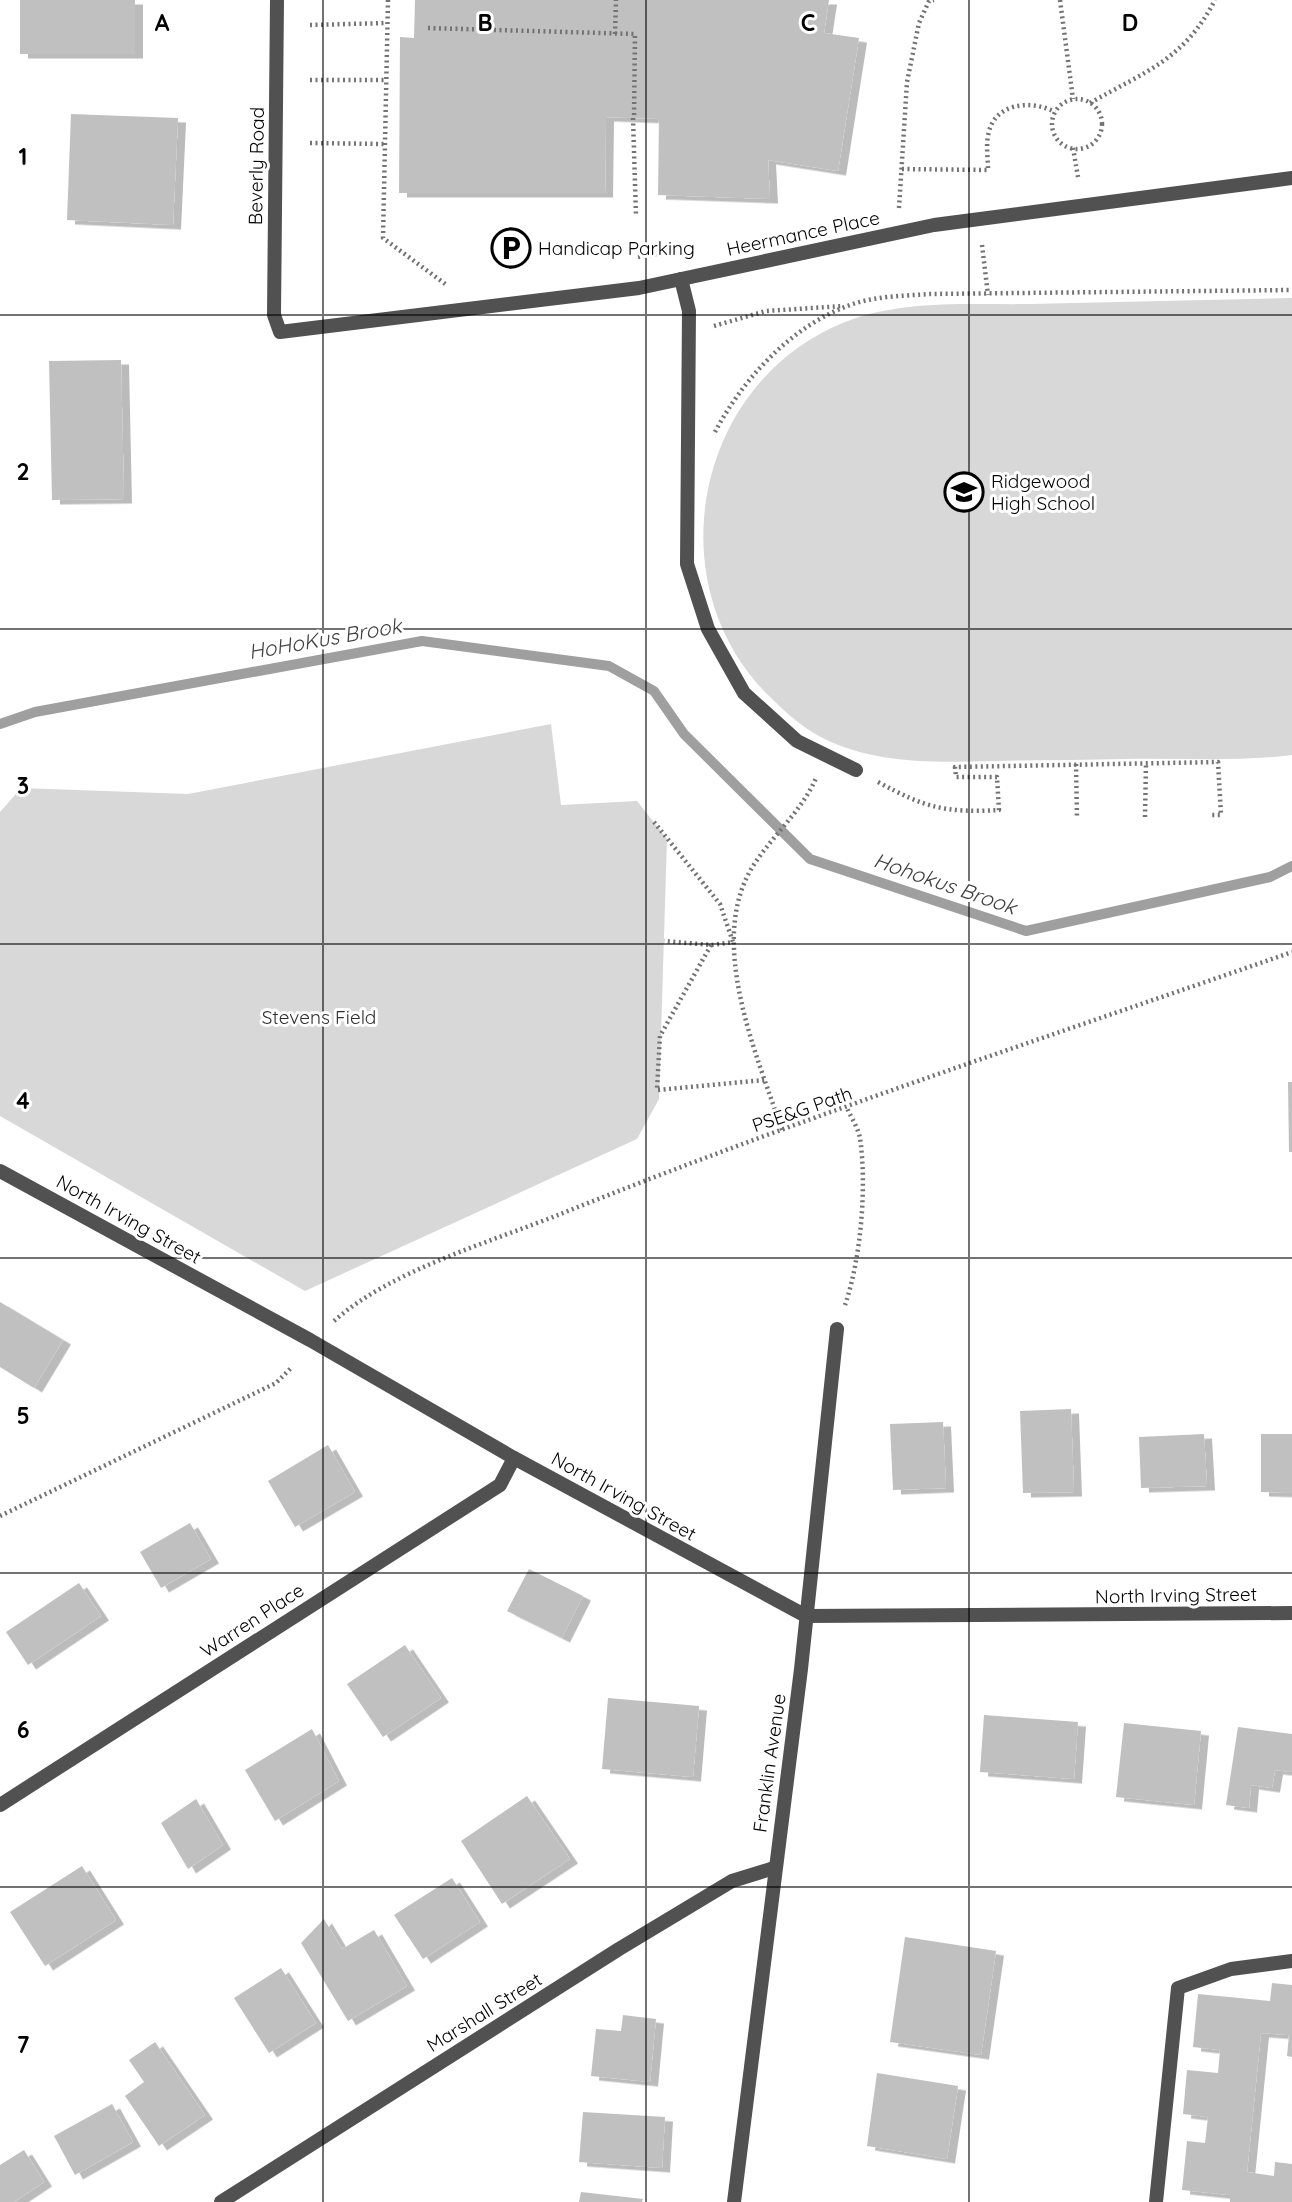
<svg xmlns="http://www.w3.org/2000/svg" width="1292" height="2202" font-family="Quicksand,sans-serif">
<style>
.green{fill:#d8d8d8}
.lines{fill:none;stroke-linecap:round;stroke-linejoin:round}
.stream{stroke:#9f9f9f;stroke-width:10}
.building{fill:#c0c0c0;filter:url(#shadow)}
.path{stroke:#737373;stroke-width:4.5;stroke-dasharray:2 3.5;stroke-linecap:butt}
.service{stroke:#515151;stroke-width:14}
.minor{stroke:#515151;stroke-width:14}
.grid{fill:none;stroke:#000;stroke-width:2;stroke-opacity:0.55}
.labels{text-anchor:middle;stroke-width:6;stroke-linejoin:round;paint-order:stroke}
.street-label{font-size:19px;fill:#000;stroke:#fff}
.poi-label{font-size:19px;fill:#000;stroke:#fff;text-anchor:start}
.park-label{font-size:19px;fill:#2f2f2f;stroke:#fff}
.water-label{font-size:21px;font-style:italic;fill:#404040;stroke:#fff}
.grid-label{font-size:23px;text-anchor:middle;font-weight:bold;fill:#000;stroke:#fff;stroke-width:6;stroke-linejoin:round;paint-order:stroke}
</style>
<defs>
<filter id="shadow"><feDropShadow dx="8" dy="4.5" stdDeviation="0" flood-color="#0004"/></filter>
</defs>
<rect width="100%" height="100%" fill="#fff"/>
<g class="green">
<path d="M1292,298V755C1238,762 1180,758 1125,759C1082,760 1038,760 995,761C938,762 885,765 831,742C807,732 786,713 768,695C655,582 696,381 845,322C903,299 970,305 1031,304C1118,302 1205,300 1292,298Z"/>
<path d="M551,724L561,805L637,801L667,839L659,1099L637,1139L305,1291L0,1116V812L21,788L188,794Z"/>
</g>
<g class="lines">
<path class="stream" d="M0,724L35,712L422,641L609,666L654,691L684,734L810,859L1026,931L1270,877L1292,866"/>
</g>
<g class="building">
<rect x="20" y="0" width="115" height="54"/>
<path d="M415,0H829L824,33L859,38L838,171L768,160L770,199L658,195L659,119L606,117L605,193H399L400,37L414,38Z"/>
<path d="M71,114L178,118L173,225L67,220Z"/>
<path d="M121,360L124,499L52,500L49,361Z"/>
<path d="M1288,1082H1292V1152H1289Z"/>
<path d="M0,1302L63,1340L34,1388L0,1367Z"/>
<path d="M1071,1409L1074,1492L1023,1493L1020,1411Z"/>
<path d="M943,1422L946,1488L893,1490L890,1424Z"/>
<path d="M1204,1434L1207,1486L1141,1488L1139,1437Z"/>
<path d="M1261,1434H1292V1493L1261,1492Z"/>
<path d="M328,1445L355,1492L295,1527L268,1481Z"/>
<path d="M190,1523L211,1559L161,1588L140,1552Z"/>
<path d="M529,1569L583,1596L562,1638L507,1611Z"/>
<path d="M79,1583L101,1616L28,1665L6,1632Z"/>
<path d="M405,1645L441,1698L383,1737L347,1684Z"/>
<path d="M608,1698L699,1706L693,1777L602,1769Z"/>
<path d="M984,1715L1078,1722L1074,1779L980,1772Z"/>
<path d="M1124,1723L1201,1731L1194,1805L1116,1797Z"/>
<path d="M1238,1727L1292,1734V1772L1275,1770L1272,1788L1251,1785L1249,1808L1226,1805Z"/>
<path d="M312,1729L339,1781L275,1821L245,1770Z"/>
<path d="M527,1796L570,1859L502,1904L461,1841Z"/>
<path d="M196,1799L223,1845L188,1869L161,1823Z"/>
<path d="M82,1866L116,1920L45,1966L10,1912Z"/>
<path d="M452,1878L480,1922L423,1959L394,1915Z"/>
<path d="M324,1919L342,1949L374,1930L407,1986L348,2021L301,1943Z"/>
<path d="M905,1937L996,1951L981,2055L890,2042Z"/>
<path d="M281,1968L316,2023L269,2053L234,1998Z"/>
<path d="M1272,1983L1292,1985V2057L1287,2056L1289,2035L1261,2033L1247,2172L1274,2176L1275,2162L1292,2164V2202H1230V2195L1182,2190L1187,2141L1205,2143L1208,2117L1183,2114L1187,2070L1218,2073L1220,2050L1193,2047L1198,1994L1270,2001Z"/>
<path d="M623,2015L656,2019L650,2082L591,2076L596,2029L621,2031Z"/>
<path d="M155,2042L205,2115L159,2146L125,2096L144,2082L129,2060Z"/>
<path d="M877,2073L958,2086L947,2159L867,2146Z"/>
<path d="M112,2104L133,2142L75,2175L54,2136Z"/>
<path d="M583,2112L665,2117L662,2168L579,2162Z"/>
<path d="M24,2150L44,2182L14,2202H0V2165Z"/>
<path d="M581,2192L643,2199L642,2202H579Z"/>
</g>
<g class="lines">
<g class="path">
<path d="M388,0L383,238L448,286"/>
<path d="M1060,0L1073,99"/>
<path d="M310,25L387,23"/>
<path d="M428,28L635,34L634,118"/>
<path d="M615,34L616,0"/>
<path d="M310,80H387"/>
<circle cx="1077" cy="124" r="25"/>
<path d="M1090,103C1146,71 1184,60 1215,0"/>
<path d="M633,118L636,216"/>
<path d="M310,143L385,144"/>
<path d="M1073,148L1078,177"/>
<path d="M902,169L988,170C988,159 986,147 988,136C993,103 1030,99 1055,112"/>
<path d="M899,208L907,82L919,23L929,1L934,0"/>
<path d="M982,245L988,295"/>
<path d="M638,257L675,251"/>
<path d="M714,326L766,311L843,306"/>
<path d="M715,432C743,379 791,326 850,305C875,296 903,296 930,294L1292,290"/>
<path d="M1076,764L1077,818"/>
<path d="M878,782C926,808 945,813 999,810L997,777H956L955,767L1218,762L1221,815H1210"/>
<path d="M1145,817L1146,763"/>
<path d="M654,822L720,904L733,942L711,945L664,941"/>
<path d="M711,945L660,1036L657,1090L765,1080"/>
<path d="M782,1130C757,1055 706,941 753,866C772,836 802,811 816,778"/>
<path d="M845,1305C861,1258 867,1187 860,1138C858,1128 851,1117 847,1108"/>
<path d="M334,1321C391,1270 491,1242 563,1213C802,1117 1048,1037 1292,952"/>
<path d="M0,1516L276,1383L291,1368"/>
</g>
<g class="service">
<path d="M681,279L689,311L687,564L708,629L744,693L797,741L856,770"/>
<path d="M1156,2202L1178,1988L1231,1969L1292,1961"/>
</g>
<g class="minor">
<path d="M277,0L274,315L280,332L639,288L934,225L1292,178"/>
<path d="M0,1171L310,1340L514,1458L806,1616L1292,1613"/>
<path d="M0,1805L500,1485L514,1458"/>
<path d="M221,2202L619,1949L732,1881L774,1868"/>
<path d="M734,2202L801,1669L837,1329"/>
</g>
</g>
<path class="grid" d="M323,0V2202M646,0V2202M969,0V2202M0,315H1292M0,629H1292M0,944H1292M0,1258H1292M0,1573H1292M0,1887H1292"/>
<defs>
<g id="parking-ring" transform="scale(2.0125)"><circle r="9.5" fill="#fff" stroke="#000" stroke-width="1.5"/><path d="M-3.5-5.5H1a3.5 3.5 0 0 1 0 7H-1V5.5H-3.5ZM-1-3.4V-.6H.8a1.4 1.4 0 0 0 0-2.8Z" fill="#000"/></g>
<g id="school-ring" transform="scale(2.0125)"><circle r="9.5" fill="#fff" stroke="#000" stroke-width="1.5"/><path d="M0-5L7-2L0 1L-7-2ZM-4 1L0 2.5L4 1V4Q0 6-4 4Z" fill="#000"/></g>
</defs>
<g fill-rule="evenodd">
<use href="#parking-ring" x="511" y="248"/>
<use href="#school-ring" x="964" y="492"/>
</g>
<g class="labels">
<g class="street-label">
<text transform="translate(256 166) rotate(-89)" y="7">Beverly Road</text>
<text transform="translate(803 233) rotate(-12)" y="7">Heermance Place</text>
<text transform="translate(802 1109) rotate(-19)" y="7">PSE&amp;G Path</text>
<text transform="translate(129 1219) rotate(29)" y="7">North Irving Street</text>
<text transform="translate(624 1496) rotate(29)" y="7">North Irving Street</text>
<text transform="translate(1176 1595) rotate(-1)" y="7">North Irving Street</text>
<text transform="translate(252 1620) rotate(-33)" y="7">Warren Place</text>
<text transform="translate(769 1763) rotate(-82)" y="7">Franklin Avenue</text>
<text transform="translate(484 2012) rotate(-32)" y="7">Marshall Street</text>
</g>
<g class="poi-label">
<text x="538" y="255">Handicap Parking</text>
<text x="991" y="488">Ridgewood<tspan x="991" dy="22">High School</tspan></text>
</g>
<g class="park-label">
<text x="319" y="1024">Stevens Field</text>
</g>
<g class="water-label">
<text transform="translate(325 639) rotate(-10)" y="7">HoHoKus Brook</text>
<text transform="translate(945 884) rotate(19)" y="7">Hohokus Brook</text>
</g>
</g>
<g class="grid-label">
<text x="162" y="31">A</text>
<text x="485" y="31">B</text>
<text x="808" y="31">C</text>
<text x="1130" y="31">D</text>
<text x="23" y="165">1</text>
<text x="23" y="480">2</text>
<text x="23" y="794">3</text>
<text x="23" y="1109">4</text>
<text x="23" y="1424">5</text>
<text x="23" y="1738">6</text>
<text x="23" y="2053">7</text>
</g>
</svg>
